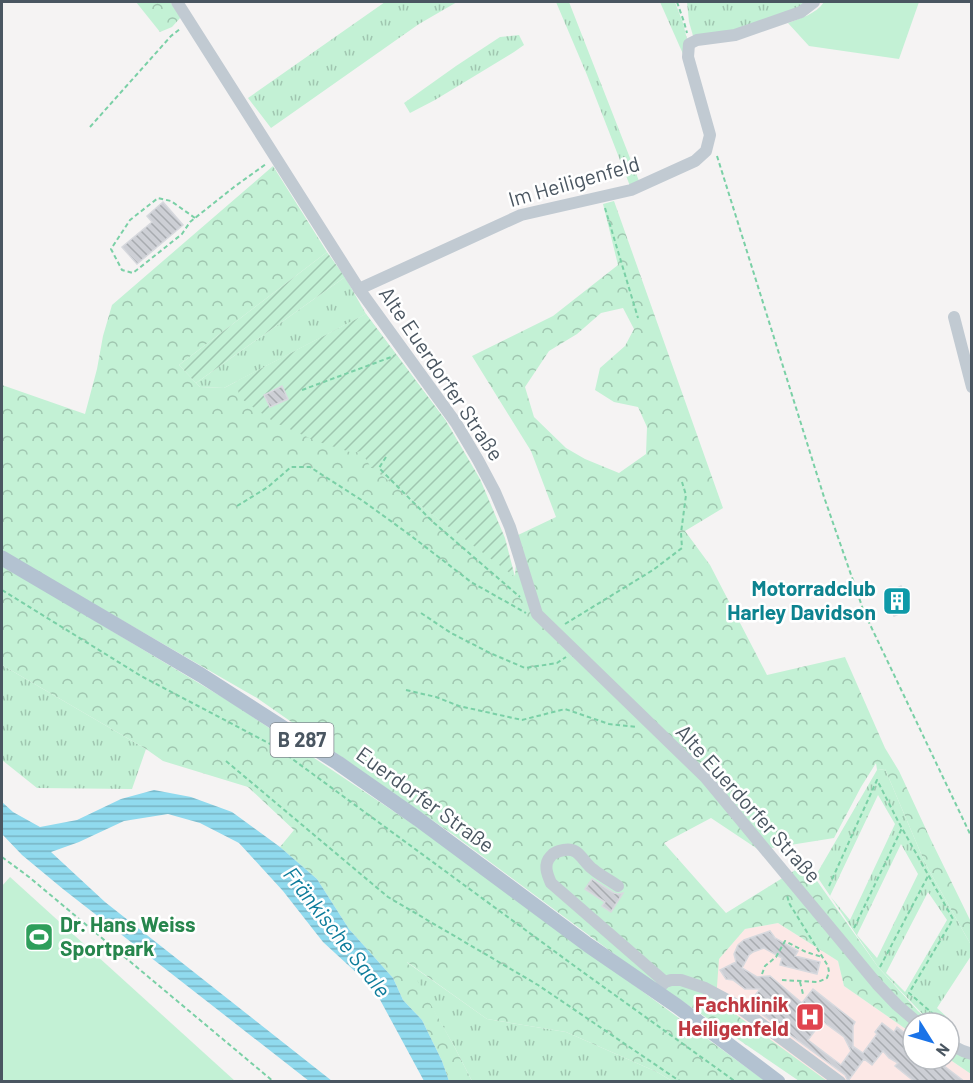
<svg xmlns="http://www.w3.org/2000/svg" width="973" height="1083" font-family="Barlow,sans-serif">
<style>
.medical{fill:#fce8e6}
.grass{fill:url(#grass-tufts);fill-rule:evenodd}
.forest{fill:url(#forest-crowns);fill-rule:evenodd}
.park{fill:#c3f1d5}
.garden{fill:url(#garden-furrows)}
.water{fill:url(#water-rules)}
.building{fill:url(#building-back-hatch);stroke:#d7d9de;stroke-width:1.5;fill-rule:evenodd}
.lines{fill:none;stroke-linecap:round;stroke-linejoin:round}
.path{stroke:#7ad0a6;stroke-width:2;stroke-dasharray:4.5 3;stroke-linecap:butt}
.minor{stroke:#c1cad2;stroke-width:12}
.major{stroke:#b3c2d1;stroke-width:15}
.labels{text-anchor:middle;stroke-width:5;stroke-linejoin:round;paint-order:stroke}
.shield{fill:#fff;stroke:#808990;stroke-width:1.5}
.shield-label{font-size:20px;font-weight:bold;fill:#4a5661}
.street-label{font-size:21px;fill:#4a5661;stroke:#fff}
.culture-label{font-size:21px;font-weight:bold;fill:#0d838f;stroke:#fff;text-anchor:end}
.leisure-label{font-size:21px;font-weight:bold;fill:#27864d;stroke:#fff;text-anchor:start}
.health-label{font-size:21px;font-weight:bold;fill:#be3a42;stroke:#fff;text-anchor:end}
.water-label{font-size:22px;font-style:italic;fill:#0c7c9b;stroke:#fff}
</style>
<defs>
<pattern id="grass-tufts" width="24" height="20" patternUnits="userSpaceOnUse" patternTransform="scale(1.5)"><rect width="24" height="20" fill="#c3f1d5"/><path d="M3 7l-1-3M5 7V3M7 7l1-3M15 17l-1-3M17 17v-4M19 17l1-3" fill="none" stroke="#a0c6b0"/></pattern>
<pattern id="forest-crowns" width="20" height="18" patternUnits="userSpaceOnUse" patternTransform="scale(1.5)"><rect width="20" height="18" fill="#c3f1d5"/><path d="M2 6a3 3 0 1 1 6 0M12 15a3 3 0 1 1 6 0" fill="none" stroke="#a0c6b0"/></pattern>
<pattern id="garden-furrows" width="10" height="10" patternUnits="userSpaceOnUse" patternTransform="scale(1.5)"><rect width="10" height="10" fill="#c3f1d5"/><path d="M-1 1l2-2M0 10L10 0M9 11l2-2" fill="none" stroke="#a0c6b0"/></pattern>
<pattern id="water-rules" width="6" height="5" patternUnits="userSpaceOnUse" patternTransform="scale(1.5)"><rect width="6" height="5" fill="#90daee"/><path d="M0 2.5h6" fill="none" stroke="#78b4c4"/></pattern>
<pattern id="building-back-hatch" width="6" height="6" patternUnits="userSpaceOnUse" patternTransform="scale(1.5)"><rect width="6" height="6" fill="#cdcfd5"/><path d="M-1 5l2 2M0 0l6 6M5-1l2 2" fill="none" stroke="#a8abb0"/></pattern>
</defs>
<rect width="100%" height="100%" fill="#f5f3f3"/>
<path class="medical" d="M778,923L838,961L844,986L913,1034V1059H949L971,1074V1081H814L709,1000L719,958L745,929Z"/>
<g class="grass">
<path d="M385,2H457L419,24L271,128L248,98Z"/>
<path d="M556,2H569L639,181L630,186L587,75Z"/>
<path d="M660,2H675L683,23L687,39L683,54Z"/>
<path d="M687,2H811L744,30L694,39L689,22Z"/>
<path d="M519,35L524,45L514,52L435,100L410,113L404,103L456,66L500,37Z"/>
<path d="M345,277L366,314L224,388L200,387L196,383Z"/>
<path d="M2,665L146,749L132,789L37,788L2,760Z"/>
<path d="M885,769L925,863L971,945V956L937,1008L949,1019L946,1023H931L878,967L816,875L877,770ZM878,795L895,824L850,920L830,896ZM901,844L918,874L877,958L857,935ZM928,892L947,920L905,992L886,973Z"/>
<path d="M405,961L487,1019L566,1032L657,1072L672,1081H472L454,1046Z"/>
</g>
<g class="forest">
<path d="M136,2H170L181,17L172,27L160,32Z"/>
<path d="M273,166L327,252L179,365L200,387L224,388L366,314L446,421L405,494L515,576L518,535L556,517L531,451L472,356L553,316L618,265L603,204L614,201L723,508L685,531L710,565L767,675L845,657L885,748L899,771L930,838L971,922V945L925,863L885,769L877,770L876,763L861,787L834,838L759,850L711,818L664,843L726,913L805,864L878,967L918,1011L932,1023H913V1034L844,986L838,961L778,923L745,929L719,959L716,1000L827,1081H799L625,962L455,836L257,698L2,551V385L85,414L97,369L103,336L112,305ZM623,308L634,329L625,346L600,368L595,390L614,402L638,407L647,427L646,454L619,473L585,459L566,448L534,417L525,387L549,351L577,334L601,313Z"/>
<path d="M2,565L232,703L426,833L765,1081H672L657,1072L566,1032L487,1019L407,962L454,1046L472,1081H449L442,1061L422,1020L403,1000L393,978L349,929L317,879L280,847L294,830L248,787L163,761L146,749L2,665Z"/>
<path d="M949,1038L959,1047H971V1074L949,1059Z"/>
</g>
<g class="park">
<path d="M824,2H919L899,59L809,46L788,23C801,18 816,14 824,2Z"/>
<path d="M10,877L235,1081H2V886Z"/>
</g>
<g class="garden">
<path d="M327,252L345,277L196,383L179,365Z"/>
<path d="M366,314L446,421L480,479L505,538L515,577L405,494L370,466L361,451L353,453L316,441L274,422L239,397L237,381Z"/>
</g>
<path class="water" d="M154,790L191,797L232,812L280,847L317,879L349,929L393,978L403,1000L422,1020L442,1061L449,1081H424L378,996L359,975L323,942L283,891L239,843L200,823L168,814L124,821L79,842L51,852L105,902L332,1081H309L63,889L22,855L2,834V802L13,812L40,827L77,820L121,799Z"/>
<g class="building">
<path d="M163,202L183,225L137,264L122,247L152,222L147,216Z"/>
<path d="M282,386L288,399L270,407L264,395Z"/>
<path d="M901,586L906,597L901,599L906,611L894,616L889,605L894,602L889,592Z"/>
<path d="M592,879L614,893L618,894L623,893L611,912L602,906L605,902L585,889Z"/>
<path d="M770,931L775,938L798,951L795,956L820,962L817,974L780,965L782,958L764,948L753,952L749,955L742,968L757,977L770,976L802,1003L813,989L855,1022L853,1026V1048L854,1047L863,1053L877,1034L875,1032L882,1023L894,1032L897,1027L913,1039V1059H927L932,1063L935,1059L965,1082H915L895,1066L898,1063L889,1058L883,1051L872,1065L864,1059L848,1081L845,1075L748,1004L760,989H745L733,980L726,979L720,970L736,962L734,954L738,945L744,940ZM822,1021L844,1037L851,1051L841,1065L808,1040Z"/>
</g>
<g class="lines">
<g class="path">
<path d="M677,2L684,22L687,33"/>
<path d="M90,127L171,36L180,29"/>
<path d="M717,156L824,497L864,612L972,838"/>
<path d="M605,208L638,318"/>
<path d="M195,218L171,201L158,198L130,220L111,249L122,270L133,273L182,234L190,222L195,218L234,187L266,164"/>
<path d="M302,390L394,356"/>
<path d="M386,457L379,468L433,522L520,597"/>
<path d="M237,506L268,487L291,467H310L363,501L410,535L471,582L526,613"/>
<path d="M2,590L141,676L276,747L580,970L736,1082"/>
<path d="M421,613L451,633L490,653L525,668L557,663L566,657"/>
<path d="M565,624L653,570L682,548L681,533L686,495L682,482"/>
<path d="M406,690L436,697L459,706L522,720L565,709L609,724L637,727"/>
<path d="M226,761L388,897L538,985L681,1082"/>
<path d="M2,857L29,877L274,1082"/>
<path d="M829,886L877,780L899,823L953,919L909,993L939,1019L936,1023"/>
<path d="M854,928L902,828"/>
<path d="M880,967L928,876"/>
<path d="M762,974L765,966L776,957L785,941L806,952L822,957"/>
<path d="M782,980L818,982L827,978L829,972L828,966L789,903L787,895"/>
<path d="M800,982L803,994"/>
</g>
<g class="minor">
<path d="M177,2L359,289L456,423L478,460L495,492L510,527L537,614L705,777L877,984L897,1005L918,1023"/>
<path d="M359,289L521,215L631,190L695,161L706,151L710,135L688,57L689,44L697,40L735,35L801,12L814,2"/>
<path d="M954,317L972,387"/>
<path d="M618,886C610,880 601,876 594,870C582,862 580,847 564,850C559,851 554,852 551,856C543,864 547,874 551,883L665,982"/>
<path d="M661,986L665,982L671,980H681L705,988L733,1003L840,1082"/>
<path d="M949,1044L963,1051L972,1054"/>
</g>
<path class="major" d="M2,558L201,675L338,763L418,819L588,945L677,1006L778,1082"/>
</g>
<defs>
<g id="building-square" transform="scale(1.5)"><rect x="-9" y="-9" width="18" height="18" rx="4" fill="#0f9aa8" stroke="#fff"/><path d="M-4-6H4V6H1V3H-1V6H-4ZM-2.5-4.3h1.7v1.8h-1.7ZM.8-4.3h1.7v1.8H.8ZM-2.5-1h1.7V.8h-1.7ZM.8-1h1.7V.8H.8Z" fill="#fff"/></g>
<g id="stadium-square" transform="scale(1.5)"><rect x="-9" y="-9" width="18" height="18" rx="4" fill="#2e9e5b" stroke="#fff"/><path d="M0-5a6.5 5 0 1 0 0 10a6.5 5 0 1 0 0-10ZM-3.5-1.8h7v3.6h-7Z" fill="#fff"/></g>
<g id="hospital-square" transform="scale(1.5)"><rect x="-9" y="-9" width="18" height="18" rx="4" fill="#e0444e" stroke="#fff"/><path d="M-5-5h3v3.5h4V-5h3V5h-3V1.5h-4V5h-3Z" fill="#fff"/></g>
</defs>
<g fill-rule="evenodd">
<use href="#building-square" x="897" y="601"/>
<use href="#stadium-square" x="39" y="937"/>
<use href="#hospital-square" x="810" y="1017"/>
</g>
<g class="labels">
<rect class="shield" x="270.5" y="723" width="63" height="34" rx="4.5"/>
<g class="shield-label">
<text x="302" y="747">B 287</text>
</g>
<g class="street-label">
<text transform="translate(574 182) rotate(-16)" y="7">Im Heiligenfeld</text>
<text transform="translate(441 374) rotate(56)" y="7">Alte Euerdorfer Straße</text>
<text transform="translate(425 800) rotate(36)" y="7">Euerdorfer Straße</text>
<text transform="translate(748 804) rotate(48)" y="7">Alte Euerdorfer Straße</text>
</g>
<g class="culture-label">
<text x="876" y="596">Motorradclub<tspan x="876" dy="24">Harley Davidson</tspan></text>
</g>
<g class="leisure-label">
<text x="60" y="932">Dr. Hans Weiss<tspan x="60" dy="24">Sportpark</tspan></text>
</g>
<g class="health-label">
<text x="789" y="1012">Fachklinik<tspan x="789" dy="24">Heiligenfeld</tspan></text>
</g>
<g class="water-label">
<text transform="translate(337 932) rotate(52)" y="8">Fränkische Saale</text>
</g>
</g>
<rect width="973" height="1083" fill="none" stroke="#4a5661" stroke-width="6"/>
<g transform="translate(931 1041) rotate(127)"><circle r="28" fill="#ffffff" stroke="#b7bbc0" stroke-width="1.5"/>
<path d="M0-4.5L10 22L0 15L-10 22Z" fill="#1a73e8"/>
<text y="-9" font-size="16" font-weight="bold" text-anchor="middle" fill="#4a5661">N</text>
</g>
</svg>
